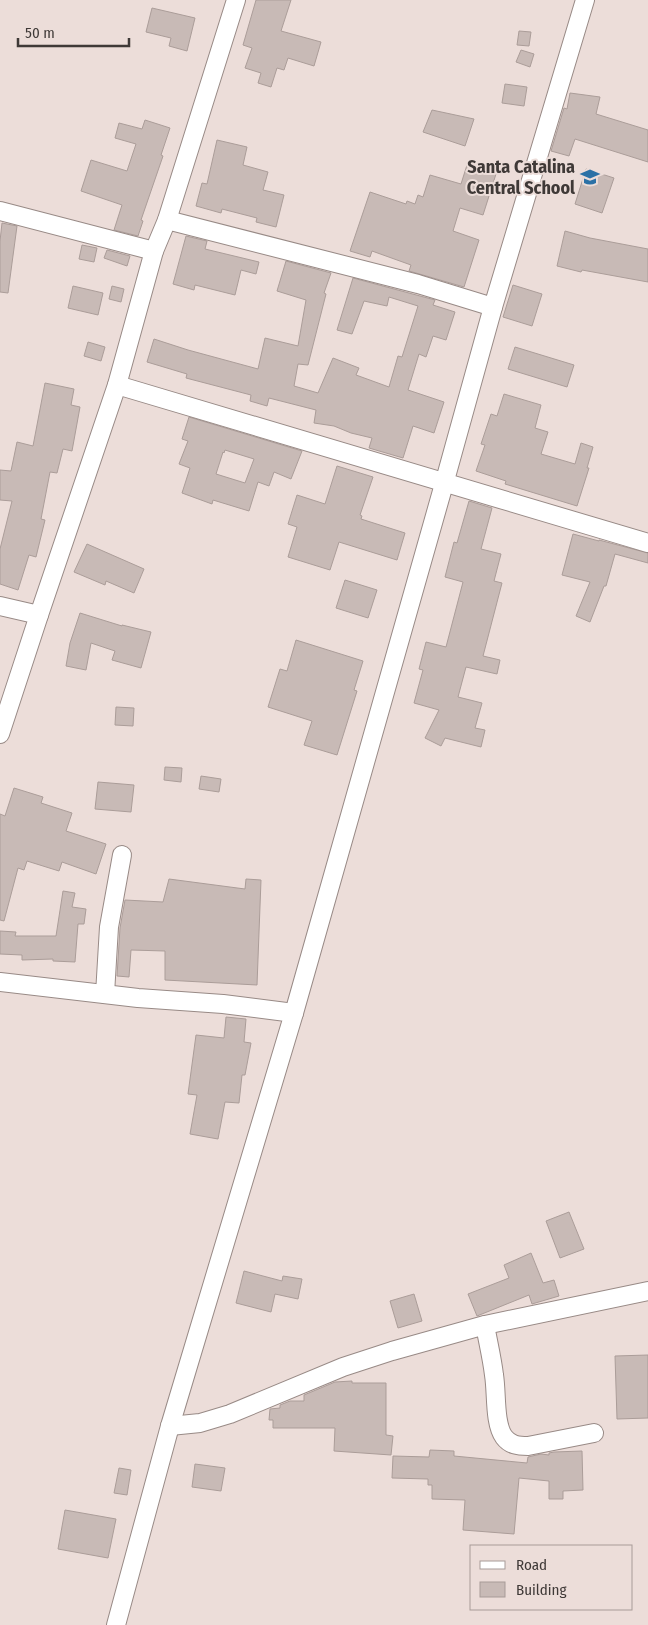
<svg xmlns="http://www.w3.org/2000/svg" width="648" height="1625" font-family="'Fira Sans Condensed',sans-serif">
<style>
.building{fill:#c8bab6;stroke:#ab9d99;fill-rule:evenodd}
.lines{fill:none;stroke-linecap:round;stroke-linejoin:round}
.minor-casing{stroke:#988a86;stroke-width:20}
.minor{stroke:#fff;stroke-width:18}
.labels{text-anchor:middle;stroke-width:4;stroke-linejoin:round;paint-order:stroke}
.poi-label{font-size:18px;font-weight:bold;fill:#3f3937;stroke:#ecddd9;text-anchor:end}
</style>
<rect width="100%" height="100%" fill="#ecddd9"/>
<g class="building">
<path d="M256,0H291L281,31L321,42L314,66L288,58L284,70L277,68L271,87L258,83L261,73L245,68L252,48L243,45Z"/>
<path d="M152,8L195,18L187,51L169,46L171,38L146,32Z"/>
<path d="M519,31L531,32L529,46L517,45Z"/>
<path d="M521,50L534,54L530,67L516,62Z"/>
<path d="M505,84L527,87L524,106L502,103Z"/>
<path d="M570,93L600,97L596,114L648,130V162L575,139L569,156L551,151L564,108L567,109Z"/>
<path d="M432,110L474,119L465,146L423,132Z"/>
<path d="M145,120L170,128L161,155L163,156L141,220L143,221L138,236L114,230L122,205L81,191L91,160L127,171L136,144L115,138L119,123L142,129Z"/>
<path d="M217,140L247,147L243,165L268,172L263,190L284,195L276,227L256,222L257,218L222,209L221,213L196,206L202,183L207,184Z"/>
<path d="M467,165L496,174L483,215L460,208L453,231L479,240L464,287L409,271L411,265L372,251L370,257L350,251L370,192L406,204L407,201L415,204L418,195L423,197L430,175L461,184Z"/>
<path d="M586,169L614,178L602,213L575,204Z"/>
<path d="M2,223L17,226L8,293L0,292V241Z"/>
<path d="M565,231L590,238L648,249V282L582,270L581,272L557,266Z"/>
<path d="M186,236L207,241L205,249L259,262L256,274L241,270L235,295L195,285L194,290L173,284Z"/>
<path d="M82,245L97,248L94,262L79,259Z"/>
<path d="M107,250L130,256L127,266L104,258Z"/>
<path d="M286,261L331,273L324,293L326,294L308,365L298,364L294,386L318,393L333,358L359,368L356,375L389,387L398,356L402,357L418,306L389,297L387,306L364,301L352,334L337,330L353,278L435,300L433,305L455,312L446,340L433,336L426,357L419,354L408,390L444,402L434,433L413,426L403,458L369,448L372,438L351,433L334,426L314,423L316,410L269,398L267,406L250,401L251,395L186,378L187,374L147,362L154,339L188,350L258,369L265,338L298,346L306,300L277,291Z"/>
<path d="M513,285L542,294L532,326L503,317Z"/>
<path d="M73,286L103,293L98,315L68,308Z"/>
<path d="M112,286L124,289L121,302L109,299Z"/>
<path d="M88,342L105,347L101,361L84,356Z"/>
<path d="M515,347L574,365L567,387L508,369Z"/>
<path d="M45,383L74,389L71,405L80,407L72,451L63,449L57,473L50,472L41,519L45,520L36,557L29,555L18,590L0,584V549L12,501L0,500V470L11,471L17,442L33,446Z"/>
<path d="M504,394L541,405L535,428L548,432L541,454L575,464L581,443L593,447L587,468H589L577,506L505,484L506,481L476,471L485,445L481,444L491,414L497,416Z"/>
<path d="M189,417L302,451L291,479L274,472L269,486L258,482L249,511L213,500L212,504L182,493L190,468L179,464L188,441L182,439ZM225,450L254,459L245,483L216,474L223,452L224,453Z"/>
<path d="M337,466L373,477L360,515L362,516L361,519L405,533L397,560L339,542L330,570L288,557L297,527L288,524L297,495L325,504Z"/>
<path d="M469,501L492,508L481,549L501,554L494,581L502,583L483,656L500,660L497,674L466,667L458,697L482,703L475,728L485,730L481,747L445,738L441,746L425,738L439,710L414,703L423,670L419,669L426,642L446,647L463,582L445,577L454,542L457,543Z"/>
<path d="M573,534L599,541V540L648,553V563L615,554L606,586H604L590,622L576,616L590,582L562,575Z"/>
<path d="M87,544L144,569L134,593L106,581L105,585L74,572Z"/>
<path d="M345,580L377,590L368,618L336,608Z"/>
<path d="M80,613L122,626V625L151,632L141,668L112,660L115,651L91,643L86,670L66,666L70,643Z"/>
<path d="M296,640L363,661L354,690L357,691L337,755L304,745L312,721L268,707L280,669L287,671Z"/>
<path d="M116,707L134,708L133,726L115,725Z"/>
<path d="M165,767L182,768L181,782L164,780Z"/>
<path d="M201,776L221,779L219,792L199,789Z"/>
<path d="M98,782L134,785L131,812L95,809Z"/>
<path d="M14,788L43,797L41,803L72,813L66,831L106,844L96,874L62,862L59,871L27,861L24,870L18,868L4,921L0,920V814L5,816Z"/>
<path d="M169,879L245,889L246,879L261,880L257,985L165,980V951L131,950L129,977L117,976L120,928L125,900L163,902Z"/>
<path d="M63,891L75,893L72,907L86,909L84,924H78L75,962L53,961V959L22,960V955L0,954V931L16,932L15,936H56Z"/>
<path d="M226,1017L246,1019L244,1042L251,1043L245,1075H242L239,1103L225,1102L218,1139L190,1134L197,1095L188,1094L196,1035L224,1038Z"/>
<path d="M569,1212L584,1249L560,1258L546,1221Z"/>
<path d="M531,1253L543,1283L554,1280L559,1296L532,1304L529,1295L477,1316L468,1294L509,1278L504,1265Z"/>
<path d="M244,1271L282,1281L283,1276L302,1279L298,1299L275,1294L271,1312L236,1303Z"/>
<path d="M414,1294L422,1321L398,1328L390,1301Z"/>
<path d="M648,1355V1418L617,1419L615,1356Z"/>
<path d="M352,1381V1383H386V1435L393,1436L391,1455L334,1451L335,1428H273V1420H269L270,1409L280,1408V1405L290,1401H304V1395L335,1382Z"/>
<path d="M430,1450L454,1451V1456L527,1463L528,1457L541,1454L549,1455V1453L554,1452L582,1451L583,1490L563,1491V1499H549V1481L519,1478L514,1534L463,1530L465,1500L432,1499V1485H428V1479L392,1478L393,1456L429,1457Z"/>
<path d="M195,1464L225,1468L221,1491L192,1487Z"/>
<path d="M119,1468L131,1470L127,1495L114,1493Z"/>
<path d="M65,1510L116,1519L108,1558L58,1549Z"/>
</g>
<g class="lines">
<g class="minor-casing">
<g id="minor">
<path d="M0,211L154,251"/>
<path d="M167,220L418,284L493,307"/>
<path d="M117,385L648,543"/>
<path d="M0,606L39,615"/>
<path d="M0,734L39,615L117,385L154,251L167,220L236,0"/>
<path d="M0,982L138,998L223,1004L294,1013"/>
<path d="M105,994L109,927L122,855"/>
<path d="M485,1325C488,1342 492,1358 494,1375C497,1393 494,1423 504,1437C510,1445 518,1446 528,1446L594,1433"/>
<path d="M170,1426L200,1423L230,1414L343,1367L392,1351L485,1325L648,1291"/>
<path d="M116,1625L170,1426L294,1013L444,484L493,307L585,0"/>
</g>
</g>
<use href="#minor" class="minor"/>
</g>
<defs>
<g id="school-bare" transform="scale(1.5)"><path d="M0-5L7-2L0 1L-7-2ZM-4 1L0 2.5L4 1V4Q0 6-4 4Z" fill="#2b71a6" stroke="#ecddd9" stroke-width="2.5" paint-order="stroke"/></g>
</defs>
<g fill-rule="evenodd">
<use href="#school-bare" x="590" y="177"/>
</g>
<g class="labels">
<g class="poi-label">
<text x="575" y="173">Santa Catalina<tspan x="575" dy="21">Central School</tspan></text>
</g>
</g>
<rect x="470" y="1545" width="162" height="65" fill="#ecddd9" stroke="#a79b98"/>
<rect x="480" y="1561" width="25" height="8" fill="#ffffff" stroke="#a79b98"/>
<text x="516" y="1570" font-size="15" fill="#3f3937">Road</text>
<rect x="480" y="1582" width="25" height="15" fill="#c8bab6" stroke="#a79b98"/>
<text x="516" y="1595" font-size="15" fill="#3f3937">Building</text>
<path d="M18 38v8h111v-8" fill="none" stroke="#3f3937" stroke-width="2.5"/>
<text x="25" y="38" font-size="15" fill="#3f3937" stroke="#ecddd9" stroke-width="4" paint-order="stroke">50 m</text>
</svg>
